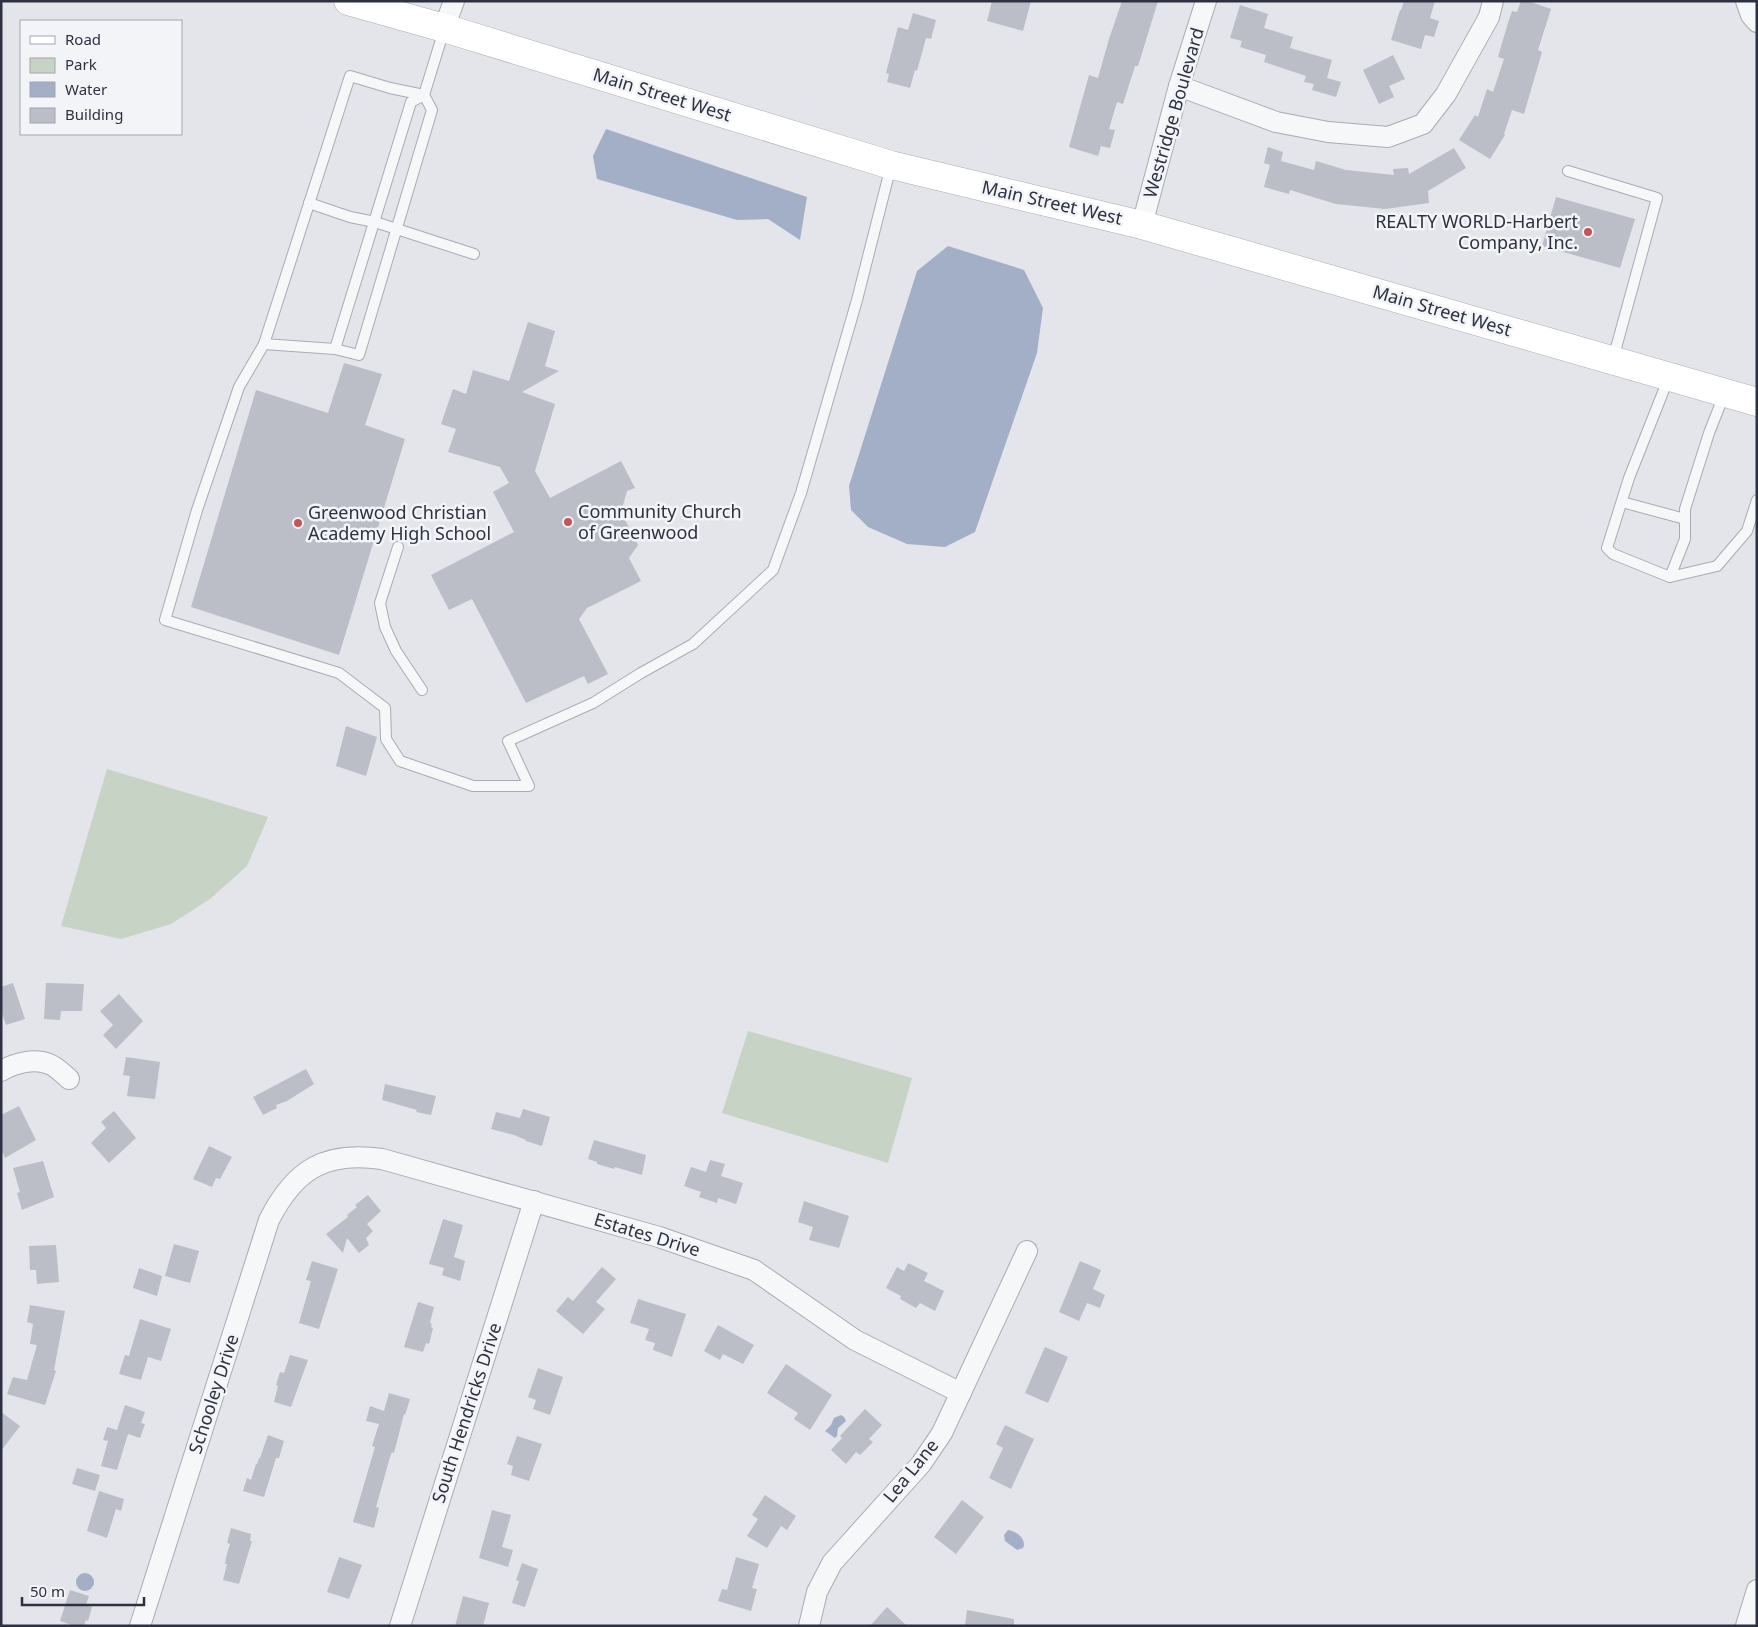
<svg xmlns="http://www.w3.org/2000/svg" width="1758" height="1627" font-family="'Noto Sans',sans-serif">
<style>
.green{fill:#c7d3c5}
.water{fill:#a2afc7}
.building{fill:#bbbec7}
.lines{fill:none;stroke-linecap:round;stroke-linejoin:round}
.service-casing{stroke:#a9abb4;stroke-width:12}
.minor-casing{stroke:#a9abb4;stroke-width:22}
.secondary-casing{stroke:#a9abb4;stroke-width:29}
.service{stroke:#f6f7f9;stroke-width:10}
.minor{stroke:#f6f7f9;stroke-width:20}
.secondary{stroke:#fff;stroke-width:28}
.poi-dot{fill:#c35556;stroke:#f3f4f8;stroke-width:2}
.labels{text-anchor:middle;stroke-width:5;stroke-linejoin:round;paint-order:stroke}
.street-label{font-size:18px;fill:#2d3141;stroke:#f3f4f8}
.poi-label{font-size:18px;fill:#2d3141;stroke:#f3f4f8;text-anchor:start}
</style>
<rect width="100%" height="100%" fill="#e4e5ea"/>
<g class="green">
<path d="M107,769L268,817L247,866L210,899L171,924L121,939L61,926Z"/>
<path d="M748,1031L912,1078L888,1163L722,1113Z"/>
</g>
<g class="water">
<path d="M606,129L807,197L800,240L768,219L737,220L597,179L593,156Z"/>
<path d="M948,246L1024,270L1043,308L1037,353L975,532L945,547L907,544L868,527L851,510L849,486L917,271Z"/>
<path d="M841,1415L844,1417L846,1421L838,1428L837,1436L835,1438L825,1431L831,1425L834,1418Z"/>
<path d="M1008,1530C1017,1531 1027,1540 1023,1548L1017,1550L1005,1541L1004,1535Z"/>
<circle cx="85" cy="1582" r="9"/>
</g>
<g class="building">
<path d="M992,1H1031L1023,31L987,21Z"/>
<path d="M1122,1H1158L1138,66H1135L1123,104L1117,102L1109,129L1115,130L1110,148L1101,146L1098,156L1069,147L1089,75L1098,78L1109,39Z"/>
<path d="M1404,1H1435L1430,18L1439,21L1434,37L1425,35L1421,49L1391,40L1400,10H1401Z"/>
<path d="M1521,1H1528L1551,9L1538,50L1542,52L1524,114L1512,110L1504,134L1505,135L1490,159L1459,140L1475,115L1478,117L1487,89L1493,92L1504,59L1498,57L1507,26L1512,11L1517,12Z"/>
<path d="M1240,5L1268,14L1264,28L1293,37L1290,48L1332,60L1327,78L1341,82L1336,97L1312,90L1314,84L1304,82L1306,76L1264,62L1266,55L1240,47L1242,41L1230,38Z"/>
<path d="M913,13L936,20L931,39L926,38L917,71L915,70L910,88L887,82L889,74L886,73L898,27L908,30Z"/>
<path d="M1393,55L1405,79L1389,86L1394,97L1379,104L1363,70Z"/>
<path d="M1268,147L1283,152L1281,161L1314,170L1316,161L1346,170L1394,175L1393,169L1408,168L1409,174L1454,148L1466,168L1428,191L1429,203L1385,209L1336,204L1290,190L1289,194L1264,187L1270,165L1264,163Z"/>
<path d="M1556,197L1635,219L1620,268L1542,246Z"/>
<path d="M528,322L555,331L545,366L559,371L522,392L555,404L535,471L550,498L621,461L635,488L627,491L621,512L638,545L629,558L641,581L587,608L579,619L608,674L588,684L584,676L526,703L472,599L449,610L431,575L514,532L493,492L509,483L500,467L448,452L456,429L441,424L453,389L466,394L473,370L509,381Z"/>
<path d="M344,363L382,374L365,425L405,439L339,655L191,607L256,390L328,413Z"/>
<path d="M346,726L377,737L366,776L336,766Z"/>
<path d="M13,983L25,1019L6,1025L1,1010V987Z"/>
<path d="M46,983L84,984L82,1011H61L60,1020L44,1019Z"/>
<path d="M119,994L143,1021L116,1049L103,1035L113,1025L100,1011Z"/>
<path d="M126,1057L160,1062L155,1099L127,1096L130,1076L123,1075Z"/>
<path d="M306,1069L314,1084L287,1101L276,1105L277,1108L263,1115L253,1097Z"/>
<path d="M385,1084L436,1096L431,1115L416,1112L417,1110L382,1100Z"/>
<path d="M19,1106L36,1140L5,1158L1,1149V1115Z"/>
<path d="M523,1109L550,1117L542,1146L526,1141V1140L514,1135L491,1129L496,1112L520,1118Z"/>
<path d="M114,1111L136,1138L109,1163L91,1143L106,1128L101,1122Z"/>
<path d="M594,1140L646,1155L642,1175L615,1167L614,1169L597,1164V1162L588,1159Z"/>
<path d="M209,1146L232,1157L220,1179L216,1178L212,1187L193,1179Z"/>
<path d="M710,1160L725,1164L721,1176L743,1183L736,1204L718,1198L717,1203L699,1197L701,1192L684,1186L691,1167L706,1172Z"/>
<path d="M43,1161L54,1197L22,1210L17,1193L20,1192L13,1168Z"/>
<path d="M368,1195L381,1211L367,1224L373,1231L366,1238L369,1245L359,1253L347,1238L343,1253L326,1234L348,1217L347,1215L357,1207L355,1205Z"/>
<path d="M804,1201L849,1216L839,1248L809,1240L813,1227L798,1222Z"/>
<path d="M443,1219L463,1225L454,1257L465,1261L460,1281L442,1275L444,1268L429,1264Z"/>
<path d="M174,1244L199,1251L190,1283L165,1276Z"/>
<path d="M56,1245L59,1282L37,1284L36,1270H30L29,1246Z"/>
<path d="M312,1261L338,1269L319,1329L299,1323L311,1281L306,1280Z"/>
<path d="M1080,1261L1101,1270L1093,1289L1105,1295L1100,1308L1087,1303L1079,1321L1059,1312Z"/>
<path d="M908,1263L928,1273L924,1281L944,1291L935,1311L920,1303L916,1308L900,1299L901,1296L886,1288L897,1267L904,1271Z"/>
<path d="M602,1267L616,1279L596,1302L605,1309L583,1334L556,1311L568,1297L573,1301Z"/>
<path d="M139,1268L162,1276L157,1296L133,1288Z"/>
<path d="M638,1299L686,1314L672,1357L653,1350L655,1343L645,1340L649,1329L630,1323Z"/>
<path d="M418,1302L434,1307L430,1323L432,1324L431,1327L433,1328L429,1344L426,1343L423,1352L404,1347Z"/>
<path d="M30,1305L65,1311L54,1370L56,1371L45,1405L7,1394L13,1377L27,1380L37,1345L30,1344L33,1324L27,1322Z"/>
<path d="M140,1319L171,1329L161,1361L148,1357L141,1380L119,1374L125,1355L129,1356Z"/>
<path d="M718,1325L754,1345L743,1364L723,1354L720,1360L704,1351Z"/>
<path d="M1045,1347L1068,1357L1048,1403L1025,1393Z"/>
<path d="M290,1355L308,1360L291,1407L274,1402L278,1386L276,1385L280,1372L284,1373Z"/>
<path d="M786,1364L832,1395L810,1430L794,1419L798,1413L767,1393Z"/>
<path d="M538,1368L563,1377L550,1415L533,1409L536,1400L528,1397Z"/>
<path d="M389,1393L410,1399L405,1415L404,1414L394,1453L392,1452L390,1457L376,1507L379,1508L374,1528L353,1522L375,1447L372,1446L379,1424L366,1421L370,1406L384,1411Z"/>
<path d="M125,1405L145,1412L141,1423L145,1424L140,1438L128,1434L117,1470L101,1466L108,1441L103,1440L107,1427L117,1430Z"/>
<path d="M865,1409L882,1425L869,1439L873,1442L860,1455L856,1452L846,1464L831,1450L842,1438L840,1436Z"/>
<path d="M1,1412L20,1426L1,1451Z"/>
<path d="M1005,1425L1034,1439L1011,1489L989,1478L1003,1448L996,1444Z"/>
<path d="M268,1435L284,1441L279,1458H276L264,1497L243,1491L247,1478L251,1480L256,1464H257L259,1458H260Z"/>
<path d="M517,1436L542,1444L529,1481L511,1475L513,1466L507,1464Z"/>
<path d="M77,1468L100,1475L95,1491L72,1484Z"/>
<path d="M99,1491L124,1499L121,1511L116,1509L107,1538L87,1531Z"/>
<path d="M765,1495L796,1516L787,1530L781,1526L767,1548L747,1536L758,1519L752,1515Z"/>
<path d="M962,1500L984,1517L956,1554L934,1537Z"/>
<path d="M492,1510L511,1515L502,1547L513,1550L508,1567L479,1558Z"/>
<path d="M231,1528L251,1534L250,1541H252L239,1584L223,1580L227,1564H225L226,1557L230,1544L227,1543Z"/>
<path d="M339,1557L362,1565L349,1599L327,1592Z"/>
<path d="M736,1557L759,1564L752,1588L757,1589L751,1611L718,1601L722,1589L727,1590Z"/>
<path d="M522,1563L538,1569L525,1607L512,1603L519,1581L516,1580Z"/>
<path d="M70,1590L89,1596L86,1605L92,1607L88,1621L86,1620L84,1626H74L60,1621Z"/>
<path d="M463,1596L489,1603L483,1626H455Z"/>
<path d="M887,1607L907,1626H870Z"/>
<path d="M967,1610L1014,1619V1626H965Z"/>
</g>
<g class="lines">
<g class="service-casing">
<g id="service">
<path d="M424,95L390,88L350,76L264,344L335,349L359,355L432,110L424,95L444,30"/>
<path d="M1568,171L1657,198L1613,359"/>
<path d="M309,203L350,217L375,222L474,254"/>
<path d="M264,344L239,387L197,510L165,620L339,673L385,708L386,739L400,761L473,786H529L508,741L593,703L641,673L693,644L773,570L801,493L857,300L891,166"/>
<path d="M335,349L411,102L424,95"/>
<path d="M1669,377L1629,478L1607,548L1613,554L1670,577L1717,566L1747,531L1757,500"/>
<path d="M1622,502L1685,519"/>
<path d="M398,547L380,603L385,627L396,651L422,690"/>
<path d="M1670,577L1685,539V509L1709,433L1724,395"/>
</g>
</g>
<g class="minor-casing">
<g id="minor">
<path d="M1746,1L1751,15L1757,22"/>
<path d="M444,28L454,1"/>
<path d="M1179,86L1276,122L1328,132L1388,137L1423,124L1446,94L1489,17L1493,1"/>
<path d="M1142,225L1179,86L1206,1"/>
<path d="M1,1071C15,1063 34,1058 49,1064C56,1066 63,1074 69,1079"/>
<path d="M140,1626L269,1220C295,1169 325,1151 382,1159L659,1237L754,1270L855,1340L961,1393"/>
<path d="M400,1626L534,1201"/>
<path d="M809,1626L817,1592L832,1563L921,1464L942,1433L1027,1251"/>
<path d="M1746,1626L1757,1590"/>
</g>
</g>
<g class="secondary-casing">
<path id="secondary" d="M348,1L444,28L891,165L1142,225L1757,402"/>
</g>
<use href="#service" class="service"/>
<use href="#minor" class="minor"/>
<use href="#secondary" class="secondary"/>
</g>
<g class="poi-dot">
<circle cx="1588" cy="232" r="5"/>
<circle cx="568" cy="522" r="5"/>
<circle cx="298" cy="523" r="5"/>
</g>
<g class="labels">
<g class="street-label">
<text transform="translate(662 95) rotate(17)" y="6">Main Street West</text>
<text transform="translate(1174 113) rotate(-74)" y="6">Westridge Boulevard</text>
<text transform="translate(1052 203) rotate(13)" y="6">Main Street West</text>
<text transform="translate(1442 311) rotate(16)" y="6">Main Street West</text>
<text transform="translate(647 1235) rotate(17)" y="6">Estates Drive</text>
<text transform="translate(214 1394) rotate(-72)" y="6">Schooley Drive</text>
<text transform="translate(467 1413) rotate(-72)" y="6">South Hendricks Drive</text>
<text transform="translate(911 1471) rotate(-51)" y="6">Lea Lane</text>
</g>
<g class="poi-label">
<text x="1578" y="228" text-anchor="end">REALTY WORLD-Harbert<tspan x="1578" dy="21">Company, Inc.</tspan></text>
<text x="578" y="518">Community Church<tspan x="578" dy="21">of Greenwood</tspan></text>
<text x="308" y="519">Greenwood Christian<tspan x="308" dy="21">Academy High School</tspan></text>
</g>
</g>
<rect width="1758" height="1627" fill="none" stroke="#2d3141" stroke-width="5"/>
<rect x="20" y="20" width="162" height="115" fill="#f3f4f8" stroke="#a4a6af"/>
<rect x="30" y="36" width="25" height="8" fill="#ffffff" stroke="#a4a6af"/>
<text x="65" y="45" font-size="15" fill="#2d3141">Road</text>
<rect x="30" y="58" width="25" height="15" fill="#c7d3c5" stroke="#a4a6af"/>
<text x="65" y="70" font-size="15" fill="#2d3141">Park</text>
<rect x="30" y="82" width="25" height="15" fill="#a2afc7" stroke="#a4a6af"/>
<text x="65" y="95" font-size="15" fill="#2d3141">Water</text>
<rect x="30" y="108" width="25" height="15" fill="#bbbec7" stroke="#a4a6af"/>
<text x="65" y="120" font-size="15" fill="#2d3141">Building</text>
<path d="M22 1597v8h122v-8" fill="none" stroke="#2d3141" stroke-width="2.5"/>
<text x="30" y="1597" font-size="15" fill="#2d3141" stroke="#f3f4f8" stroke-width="4" paint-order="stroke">50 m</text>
</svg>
